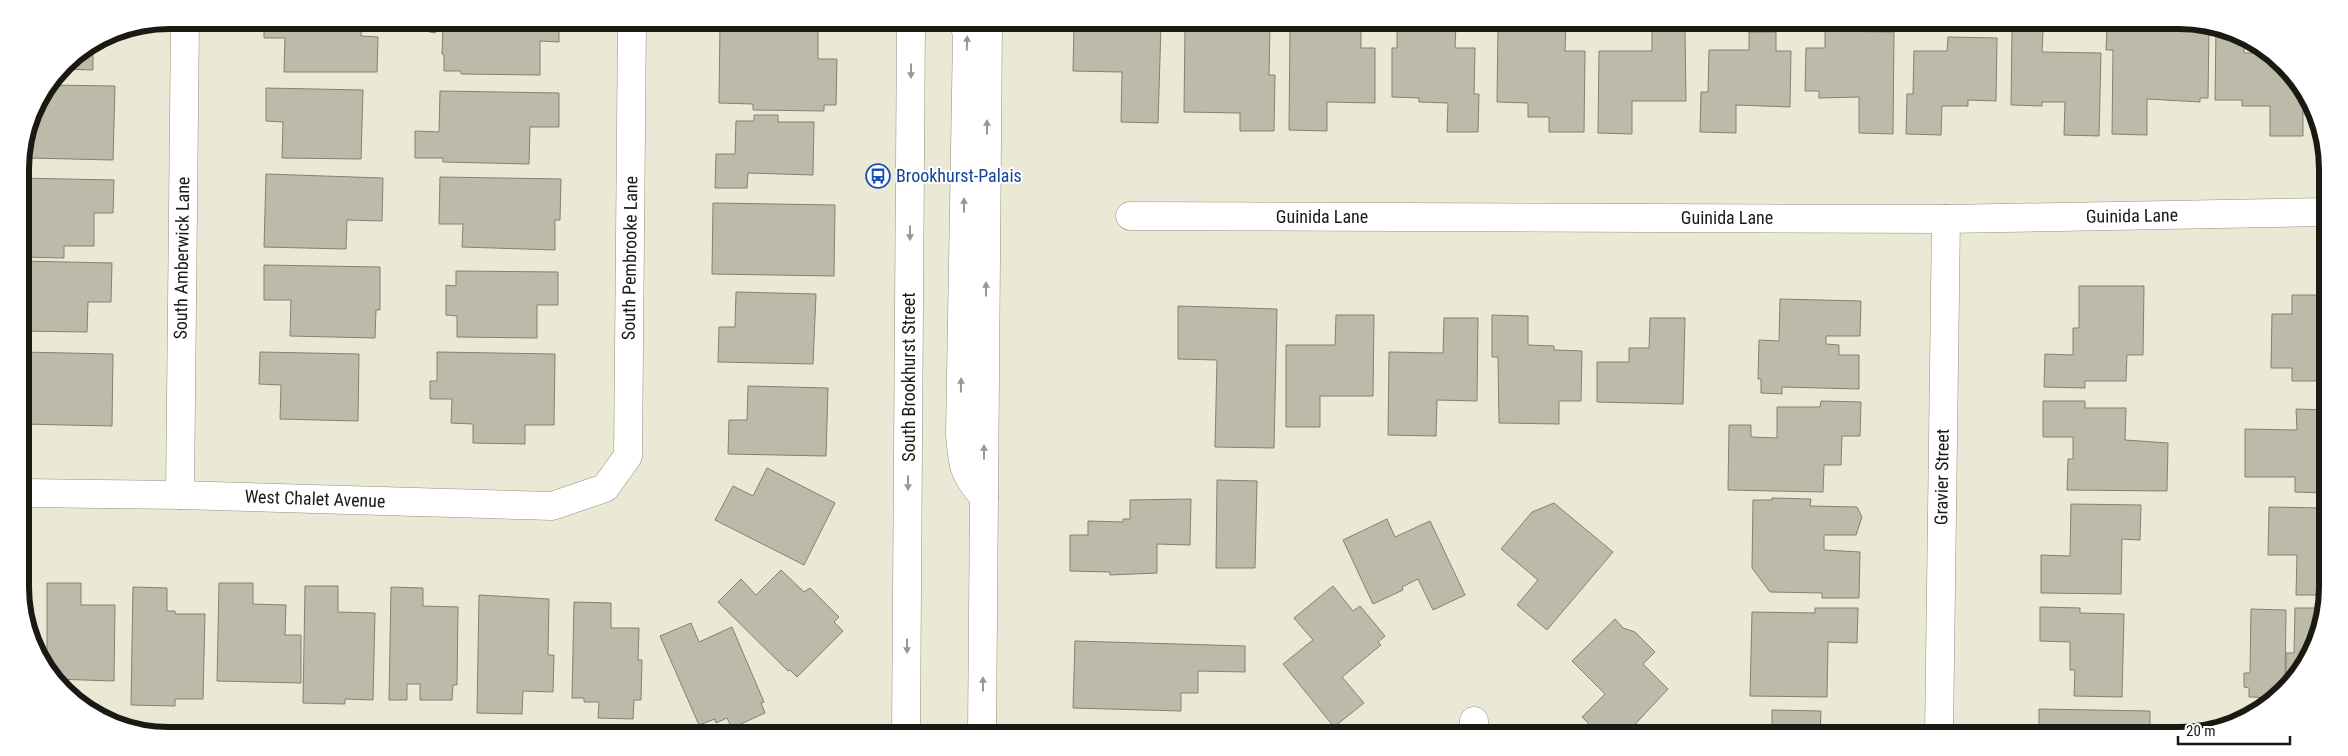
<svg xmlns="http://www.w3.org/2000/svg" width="2348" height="756" font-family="'Roboto Condensed',sans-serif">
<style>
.building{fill:#bdbaa9;stroke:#848171}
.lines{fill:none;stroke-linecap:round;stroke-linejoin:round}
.minor-casing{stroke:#92907f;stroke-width:29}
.major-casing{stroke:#92907f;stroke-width:29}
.minor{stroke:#fff;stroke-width:28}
.major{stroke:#fff;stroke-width:28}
.oneway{fill:#989894}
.labels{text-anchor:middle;stroke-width:4;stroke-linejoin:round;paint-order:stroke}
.transit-label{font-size:18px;fill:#164399;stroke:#fff;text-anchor:start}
.street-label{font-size:18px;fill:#1a1912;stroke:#fff}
.rim{fill:none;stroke:#1a1912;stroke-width:6}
</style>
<rect width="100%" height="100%" fill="#ebe8d6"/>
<g class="building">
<path d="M264,20H362L361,36L378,37L377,72H284L285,38H264Z"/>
<path d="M420,21H559V42L540,41V75L461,74V71H444V55L442,54L443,26L435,33L425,31Z"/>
<path d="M1074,23L1161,25L1158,123L1121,122L1122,72L1073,71Z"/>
<path d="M720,24L818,26V59H837L836,105H824V111L753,110V104L719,103Z"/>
<path d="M1397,24L1456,25L1455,48H1475L1474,94H1479L1478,132H1447L1448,103L1419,102V98L1392,97V48H1397Z"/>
<path d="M1498,25L1566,26L1565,51H1585L1584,132H1549V117H1528V103L1497,102Z"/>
<path d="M2114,25H2201V30H2209L2208,98H2200V102L2147,99V135L2112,134L2113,50H2106L2107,28H2113Z"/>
<path d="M2216,25L2246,42H2244V53H2263L2291,70L2298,85V96H2303V136H2270V106H2242V100H2215Z"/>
<path d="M1185,26L1270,27L1269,75H1275L1274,131H1240V113L1184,112Z"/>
<path d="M1290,26L1361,27V48H1375V103L1327,102V131L1289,130Z"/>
<path d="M118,30V39H101L112,31Z"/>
<path d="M1652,30L1685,31L1686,101H1632V134L1598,133L1599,51H1652Z"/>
<path d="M2012,30L2043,31L2042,52L2101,53L2099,136L2064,135L2065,102H2042V106L2011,105Z"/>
<path d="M1825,31L1894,32L1893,134L1859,133V97L1819,98V91H1805L1806,48H1825Z"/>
<path d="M1749,32H1776V51H1791L1790,107L1736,105V133L1700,132L1701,92H1708L1709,50H1749Z"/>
<path d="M1948,37L1997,38L1996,101L1968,100V106H1942L1941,135L1906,134L1907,94H1913L1914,51H1947Z"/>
<path d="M100,39V48H93V70L60,69L64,63Z"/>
<path d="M49,85L115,86L113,160L29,158V132H27L31,111Z"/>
<path d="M266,88L363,90L361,159L282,158L283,122L266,121Z"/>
<path d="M440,91L559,93V127H530L529,164L443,162V158H415V131L439,132Z"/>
<path d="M754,115H778V122H814L813,175L748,173L747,188H715L716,154H735L736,121H754Z"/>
<path d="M266,174L383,178L382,221L347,220L346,249L264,247Z"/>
<path d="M440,177L561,179L560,220H555V250L462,247L463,224H439Z"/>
<path d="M20,178L114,180L113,213H94V246H64V258L21,257Z"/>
<path d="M713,203L835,205L834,276L712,274Z"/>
<path d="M21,261L112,263L111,302H88L87,332L21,331Z"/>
<path d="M264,265L380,267V310H376L375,338L290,336L291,300H264Z"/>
<path d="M456,271L558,272V305H537V338L457,337V316L446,315V285L456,286Z"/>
<path d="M2079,286H2144L2143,355H2127L2126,381H2085V388L2044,387L2045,354L2073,355V328H2079Z"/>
<path d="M736,292L816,294L813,364L718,362L719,327H735Z"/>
<path d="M2292,295H2324V381H2292V368H2271L2272,314H2292Z"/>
<path d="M1780,299L1861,301L1860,336H1826V344L1839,345V355H1859V389L1782,387V394L1761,393V379H1758L1759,340L1779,341Z"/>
<path d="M1178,306L1277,309L1274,448L1215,447L1217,360L1178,359Z"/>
<path d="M1336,315H1374L1373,396H1320V427H1286V345H1335Z"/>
<path d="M1492,315L1528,316V345L1554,346V350L1582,351L1581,401H1559V424L1499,423L1498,357H1492Z"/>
<path d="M1444,318H1478L1477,401L1437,400L1436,436L1388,435L1389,352L1443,353Z"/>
<path d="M1650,318H1685L1683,404L1597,402V362H1629V348H1649Z"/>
<path d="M21,352L113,354L112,426L22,424Z"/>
<path d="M260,352L359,354L358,421L280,419L281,385L259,384Z"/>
<path d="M437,352L555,354L554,425H525V444L473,443V424L451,423L452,399H430V381H437Z"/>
<path d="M748,386L828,388L826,456L728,454L729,420H747Z"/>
<path d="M1821,401L1861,402L1860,436H1842L1841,465H1824L1823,492L1728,490L1729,425H1751V437L1777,438V407H1820Z"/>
<path d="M2043,401H2085V408H2126L2125,440L2168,443L2167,491L2067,490L2068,459H2073V437H2043Z"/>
<path d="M2296,409L2324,410V493L2295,492V477H2245V429L2297,430Z"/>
<path d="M767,468L835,503L804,565L715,520L733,486L753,496Z"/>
<path d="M1217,480L1257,481L1255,568H1216Z"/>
<path d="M1772,498L1811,499L1810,506L1857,507L1862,517L1856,535H1824V550L1860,552L1859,598H1822V593L1770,592L1752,568L1753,500H1772Z"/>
<path d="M1191,499L1190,545L1157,544V573L1110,575V572L1070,571V535H1088V521L1123,522V519H1130V500Z"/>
<path d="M1554,503L1613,552L1547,630L1517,605L1538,580L1501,549L1532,512Z"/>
<path d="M2071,504L2141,505L2140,540L2122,539L2121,594L2041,593V555L2070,556Z"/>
<path d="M2269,507L2323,508V595H2296L2297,555H2268Z"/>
<path d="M1387,519L1395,537L1430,521L1465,595L1433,610L1418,579L1402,587L1403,590L1373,604L1343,540Z"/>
<path d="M781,570L804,592L810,588L839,617L834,622L843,631L797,677L790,670L788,671L718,602L741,579L756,595Z"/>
<path d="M47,583H81V605H115L114,681L54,679L47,665Z"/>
<path d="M219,583H253V604L286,605L285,635H301V683L217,681Z"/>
<path d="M305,586H338V612L375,613L373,700L345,699V704L303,703Z"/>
<path d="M1333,586L1353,611L1360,606L1385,636L1378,642L1381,645L1342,677L1364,703L1334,727L1283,664L1313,640L1294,618Z"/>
<path d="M133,587L167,588V611H175V614H205L203,699H175V706L131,705Z"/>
<path d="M391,587L423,588V606L458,607L457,685H453L452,700H420V684H407V700H389Z"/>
<path d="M479,595L549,599L548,655H554L553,692L523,691L522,714L477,713Z"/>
<path d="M574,602L611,603V628H639L638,660H642L641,700H634L633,719L598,718L599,702H584V698H572Z"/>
<path d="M2040,607L2080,608V613L2124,614L2122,697L2074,696L2075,670H2070V642L2040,641Z"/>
<path d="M1815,608H1858L1857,643L1828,642L1827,697L1750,696L1752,612L1815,613Z"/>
<path d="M2295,608H2323V626L2303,670L2286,688V653H2294Z"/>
<path d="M2251,609L2286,610L2285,689L2277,698L2249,697V688L2244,687V673H2250Z"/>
<path d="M23,610H32L31,634L23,616Z"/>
<path d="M1615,619L1623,628L1635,632L1655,652L1643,664L1668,689L1626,734H1599L1582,717L1605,694L1572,661Z"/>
<path d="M691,623L699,642L732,627L764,702L761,703L765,713L732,728L727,718L716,723L715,719L699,725L660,636Z"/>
<path d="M1075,641L1245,646V672L1198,671V693H1181V711L1073,708Z"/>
<path d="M2039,709L2150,711V736L2039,735Z"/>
<path d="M1772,710L1821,711L1820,734L1772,735Z"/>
</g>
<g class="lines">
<g class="minor-casing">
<g id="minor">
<path d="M1130,216L1946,219L2325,212"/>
<path d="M22,493L180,495L552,506L605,488L628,456L632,21"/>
<path d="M180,495L185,20"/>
<path d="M1474,734V721"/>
<path d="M1939,735L1946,219"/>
</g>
</g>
<g class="major-casing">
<g id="major">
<path d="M964,22L967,35L960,434C962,464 963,474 984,497"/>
<path d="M906,733L911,22"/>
<path d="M982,733L988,22"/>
</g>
</g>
<use href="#minor" class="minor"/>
<use href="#major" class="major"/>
</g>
<defs><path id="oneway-solid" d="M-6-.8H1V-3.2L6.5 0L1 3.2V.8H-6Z" transform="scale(1.25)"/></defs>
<g class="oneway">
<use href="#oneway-solid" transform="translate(967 43) rotate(-88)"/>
<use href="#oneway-solid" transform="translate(911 71) rotate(90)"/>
<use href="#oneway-solid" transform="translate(987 127) rotate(-90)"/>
<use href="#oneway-solid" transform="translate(964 205) rotate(-90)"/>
<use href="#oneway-solid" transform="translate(910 233) rotate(90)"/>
<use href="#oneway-solid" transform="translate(986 289) rotate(-90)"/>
<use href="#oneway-solid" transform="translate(961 385) rotate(-89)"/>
<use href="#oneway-solid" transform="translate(984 452) rotate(-90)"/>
<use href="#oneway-solid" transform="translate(908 483) rotate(90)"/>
<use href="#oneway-solid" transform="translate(907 646) rotate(90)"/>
<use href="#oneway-solid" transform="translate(983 684) rotate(-90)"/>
</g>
<defs>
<g id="bus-ring" transform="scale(1.25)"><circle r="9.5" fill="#fff" stroke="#1a4fb4" stroke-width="1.5"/><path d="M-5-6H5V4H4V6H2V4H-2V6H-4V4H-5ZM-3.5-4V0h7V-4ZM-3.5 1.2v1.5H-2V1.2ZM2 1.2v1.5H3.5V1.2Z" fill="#1a4fb4"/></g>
</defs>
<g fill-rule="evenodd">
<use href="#bus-ring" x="878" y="176"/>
</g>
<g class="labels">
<g class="transit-label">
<text x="896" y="182">Brookhurst-Palais</text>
</g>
<g class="street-label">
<text transform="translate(2132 216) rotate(-1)" y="6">Guinida Lane</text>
<text x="1322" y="223">Guinida Lane</text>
<text x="1727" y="224">Guinida Lane</text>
<text transform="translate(182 258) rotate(-89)" y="6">South Amberwick Lane</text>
<text transform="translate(630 258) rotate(-89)" y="6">South Pembrooke Lane</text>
<text transform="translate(909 377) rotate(-90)" y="6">South Brookhurst Street</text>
<text transform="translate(1942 477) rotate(-89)" y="6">Gravier Street</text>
<text transform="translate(315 499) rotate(2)" y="6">West Chalet Avenue</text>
</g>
</g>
<path d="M0 0H2348V756H0ZM169 29H2179A140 140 0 0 1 2319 169V587A140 140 0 0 1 2179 727H169A140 140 0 0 1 29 587V169A140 140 0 0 1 169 29Z" fill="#fff" fill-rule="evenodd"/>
<path class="rim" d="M169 29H2179A140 140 0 0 1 2319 169V587A140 140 0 0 1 2179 727H169A140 140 0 0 1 29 587V169A140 140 0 0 1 169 29Z"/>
<path d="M2178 736v8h112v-8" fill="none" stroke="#1a1912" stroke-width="2.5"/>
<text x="2186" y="736" font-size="15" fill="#1a1912" stroke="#ffffff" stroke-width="4" paint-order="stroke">20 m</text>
</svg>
